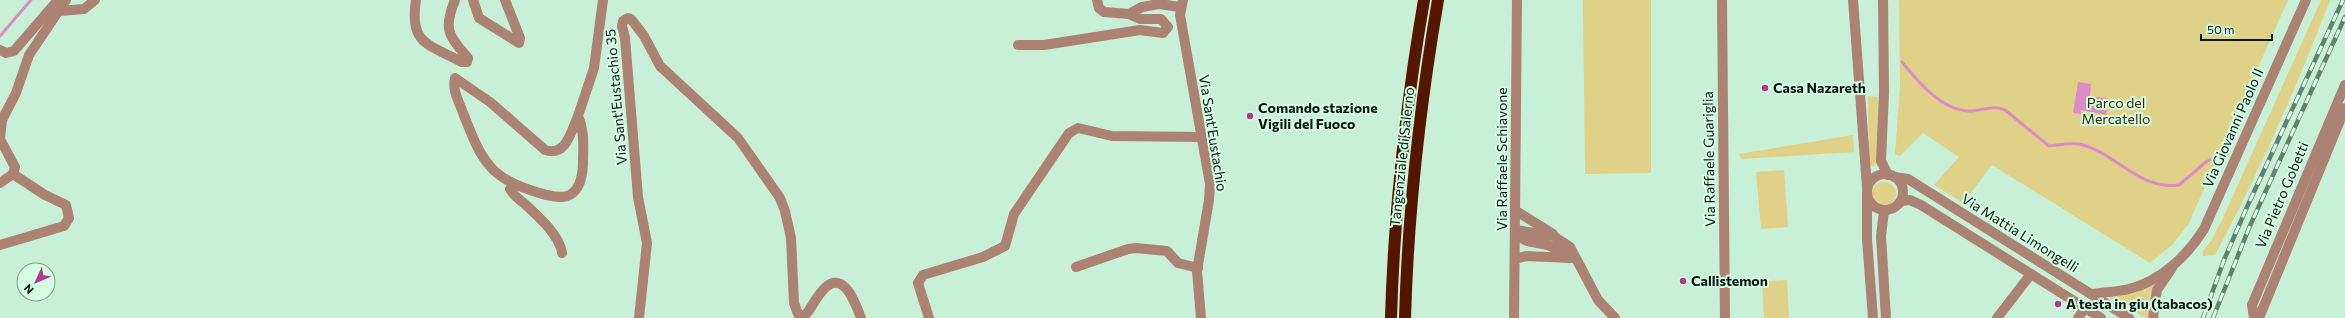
<svg xmlns="http://www.w3.org/2000/svg" width="2345" height="318" font-family="Commissioner,sans-serif">
<style>
.green{fill:#e0d188}
.water{fill:#dd8bc5}
.lines{fill:none;stroke-linecap:round;stroke-linejoin:round}
.stream{stroke:#dd8bc5;stroke-width:3}
.minor{stroke:#ab8274;stroke-width:10}
.highway{stroke:#551600;stroke-width:12}
.rail-casing{stroke:#647f6e;stroke-width:4.5}
.rail{stroke:#d5fde4;stroke-width:3;stroke-dasharray:9;stroke-linecap:butt}
.poi-dot{fill:#ae3a93;stroke:#d5fde4;stroke-width:1.5}
.labels{text-anchor:middle;stroke-width:4;stroke-linejoin:round;paint-order:stroke}
.poi-label{font-size:14px;font-weight:bold;fill:#09180f;stroke:#d5fde4;text-anchor:start}
.street-label{font-size:14px;fill:#09180f;stroke:#d5fde4}
.park-label{font-size:14px;fill:#372e01;stroke:#d5fde4}
</style>
<rect width="100%" height="100%" fill="#c8f0d7"/>
<g class="green">
<path d="M1583,0H1651V173L1585,174Z"/>
<path d="M1899,0H2288L2188,225L2172,245L2150,263L1992,165L1963,203L1934,185L1959,157L1923,133L1900,156L1895,154L1900,86Z"/>
<path d="M2321,0H2330C2297,87 2259,173 2215,255L2203,256V251L2211,241L2222,220Z"/>
<path d="M1868,96L1878,97L1877,163L1873,167L1869,163Z"/>
<path d="M1853,135L1854,152L1741,159L1739,154Z"/>
<path d="M1784,170L1788,227L1761,229L1756,172Z"/>
<circle cx="1884" cy="194" r="12"/>
<path d="M1787,280L1789,318H1764L1762,281Z"/>
<path d="M2157,284L2152,295L2149,315L2146,318L2107,296Z"/>
</g>
<path class="water" d="M2078,82L2091,84L2090,96L2109,99L2106,115L2081,110V114L2073,113Z"/>
<g class="lines">
<g class="stream">
<path d="M0,36L31,0"/>
<path d="M1902,62C1918,82 1943,112 1972,111C1984,110 1993,105 2005,110L2049,146C2060,145 2073,142 2083,145C2114,153 2142,191 2179,185L2206,162L2217,156"/>
</g>
<g class="minor">
<path d="M416,0C409,44 428,44 462,62H467L468,58C448,35 443,29 455,0"/>
<path d="M473,0L479,18L519,43L520,38L505,0"/>
<path d="M1097,0L1099,8L1104,12L1129,14L1142,7L1159,4L1180,7"/>
<path d="M1183,0L1180,15L1210,184L1209,200L1197,271L1201,318"/>
<path d="M1722,0L1725,318"/>
<path d="M1853,0L1867,187"/>
<path d="M1883,0L1884,92L1881,161L1888,175"/>
<path d="M60,11L84,9L95,0"/>
<path d="M1018,45H1044L1140,30L1163,33L1168,27L1161,19H1140L1129,14"/>
<path d="M0,50L6,53L14,51L58,0"/>
<path d="M578,116C571,132 566,157 545,150L490,102L455,78C452,91 459,101 463,113C470,130 477,151 489,165C499,178 515,185 530,190C559,200 581,205 583,164C583,147 585,132 578,116L594,68L603,0"/>
<circle cx="1885" cy="192" r="18"/>
<path d="M1894,177L1908,179L2129,318"/>
<path d="M0,183L13,174L15,167L0,139L2,120L16,93L29,55L66,0"/>
<path d="M512,183L510,189C514,196 520,200 526,205C539,217 560,236 562,253"/>
<path d="M1867,196V239L1873,318"/>
<path d="M1901,201L1910,200L1921,205L2101,318"/>
<path d="M1516,211L1553,234"/>
<path d="M1884,211L1881,236L1886,318"/>
<path d="M1516,230L1553,236L1570,247L1598,300L1615,318"/>
<path d="M1516,235L1527,241L1548,245L1576,259"/>
<path d="M0,245L64,226L69,218L66,205L45,195L13,174"/>
<path d="M1515,259L1526,256L1570,258"/>
<path d="M1076,267L1128,249L1136,248L1167,251L1178,263L1198,268"/>
<path d="M2092,294C2104,292 2117,292 2129,289C2161,281 2187,256 2204,229L2306,0"/>
<path d="M639,318L647,243L638,197L625,38L622,26L623,21L628,18L631,19L644,36L660,66L738,138L780,198L785,211L791,238L794,303L798,314L803,316L807,313C813,305 818,294 826,287C845,271 856,305 861,318"/>
<path d="M929,318L918,283L923,275L983,257L1005,246L1014,214L1069,133L1078,128L1112,136L1201,137"/>
<path d="M1514,318L1517,0"/>
<path d="M1997,318L2031,274"/>
<path d="M2078,318L2085,308"/>
<path d="M2153,318L2157,290L2172,268"/>
<path d="M2254,318L2252,305L2345,85"/>
<path d="M2259,318L2345,108"/>
</g>
<g class="highway">
<path d="M1391,318C1394,212 1406,105 1424,0"/>
<path d="M1405,318C1408,212 1420,105 1438,0"/>
</g>
<g class="rail-casing">
<g id="rail">
<path d="M2203,318L2224,260L2247,207L2343,0"/>
<path d="M2213,318L2249,228L2345,17"/>
</g>
</g>
<use href="#rail" class="rail"/>
</g>
<g class="poi-dot">
<circle cx="1765" cy="88" r="4"/>
<circle cx="1250" cy="116" r="4"/>
<circle cx="1683" cy="281" r="4"/>
<circle cx="2058" cy="304" r="4"/>
</g>
<g class="labels">
<g class="poi-label">
<text x="1773" y="93">Casa Nazareth</text>
<text x="1258" y="113">Comando stazione<tspan x="1258" dy="16">Vigili del Fuoco</tspan></text>
<text x="1691" y="286">Callistemon</text>
<text x="2066" y="309">A testa in giu (tabacos)</text>
</g>
<g class="street-label">
<text transform="translate(616 97) rotate(-95)" y="5">Via Sant'Eustachio 35</text>
<text transform="translate(2233 128) rotate(-66)" y="5">Via Giovanni Paolo II</text>
<text transform="translate(1213 133) rotate(81)" y="5">Via Sant'Eustachio</text>
<text transform="translate(1402 157) rotate(-84)" y="5">Tangenziale di Salerno</text>
<text transform="translate(1502 159) rotate(-90)" y="5">Via Raffaele Schiavone</text>
<text transform="translate(1709 159) rotate(-91)" y="5">Via Raffaele Guariglia</text>
<text transform="translate(2282 195) rotate(-67)" y="5">Via Pietro Gobetti</text>
<text transform="translate(2020 233) rotate(32)" y="5">Via Mattia Limongelli</text>
</g>
<g class="park-label">
<text x="2116" y="108">Parco del<tspan x="2116" dy="16">Mercatello</tspan></text>
</g>
</g>
<g transform="translate(36 282) rotate(226)"><circle r="19" fill="#d5fde4" stroke="#83a18f"/>
<path d="M0-3L7 15L0 10L-7 15Z" fill="#ae3a93"/>
<text y="-6" font-size="11" font-weight="bold" text-anchor="middle" fill="#09180f">N</text>
</g>
<path d="M2201 34v6h71v-6" fill="none" stroke="#09180f" stroke-width="2"/>
<text x="2207" y="34" font-size="12" fill="#09180f" stroke="#d5fde4" stroke-width="3" paint-order="stroke">50 m</text>
</svg>
